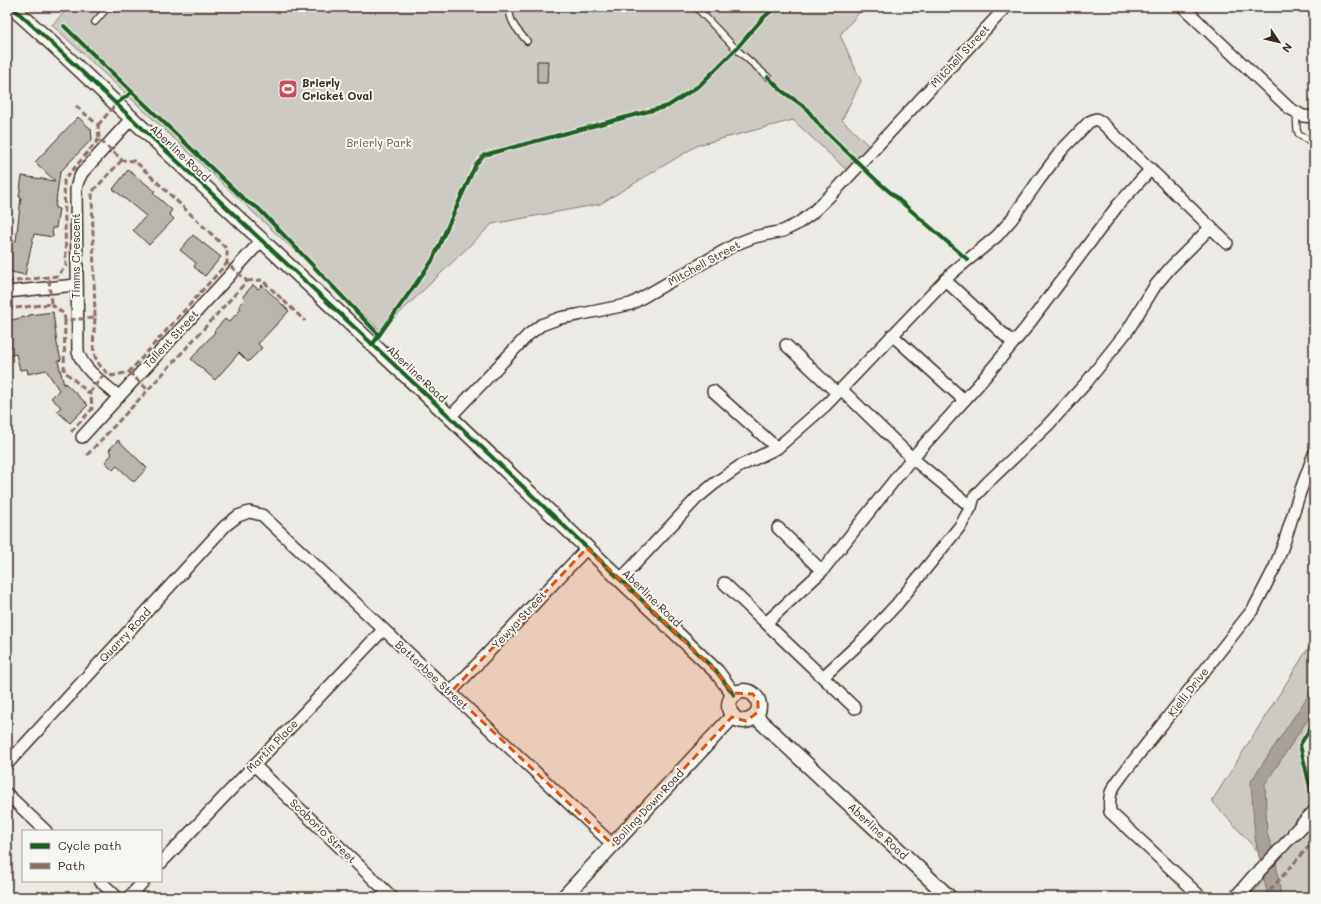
<svg xmlns="http://www.w3.org/2000/svg" width="1321" height="904" font-family="Mali,sans-serif">
<style>
.green{fill:#cdcac4;stroke:#847a71}
.water{fill:#a8a198;stroke:#7c7167}
.building{fill:#bab4ae;stroke:#3b2a1e}
.lines{fill:none;stroke-linecap:round;stroke-linejoin:round}
.service-casing{stroke:#3b2a1e;stroke-width:8}
.minor-casing{stroke:#3b2a1e;stroke-width:14}
.tertiary-casing{stroke:#3b2a1e;stroke-width:17}
.service{stroke:#f6f6f2;stroke-width:5.5}
.minor{stroke:#f6f6f2;stroke-width:11}
.tertiary{stroke:#f6f6f2;stroke-width:14}
.quiet{stroke:#8d6e63;stroke-width:3;stroke-dasharray:6 3;stroke-linecap:butt}
.cycleway-casing{stroke:#f6f6f2;stroke-width:6}
.cycleway{stroke:#1b5e20;stroke-width:4}
.marked{fill:#df570d;fill-opacity:0.2;stroke:#df570d;stroke-width:3;stroke-dasharray:8 5;stroke-linejoin:round}
.labels{text-anchor:middle;stroke-width:4;stroke-linejoin:round;paint-order:stroke}
.street-label{font-size:11px;fill:#3b2a1e;stroke:#f6f6f2}
.poi-label{font-size:11px;font-weight:bold;fill:#3b2a1e;stroke:#f6f6f2;text-anchor:start}
.park-label{font-size:11px;fill:#605248;stroke:#f6f6f2}
</style>
<rect width="100%" height="100%" fill="#ebeae5"/>
<filter id="ink" filterUnits="userSpaceOnUse"><feTurbulence type="fractalNoise" baseFrequency=".025" numOctaves="2"/><feDisplacementMap in="SourceGraphic" scale="8" xChannelSelector="R" yChannelSelector="G"/><feConvolveMatrix kernelMatrix="1 2 1 2 8 2 1 2 1" color-interpolation-filters="sRGB"/></filter>
<g filter="url(#ink)">
<g class="green">
<path d="M69,7H864L840,35L861,81L842,120L873,150L851,174L793,120L698,145L600,204L492,224L381,331L52,25Z"/>
<path d="M1314,639V722L1300,745L1314,784V897H1249L1274,869L1212,801Z"/>
</g>
<path class="water" d="M1314,687V710L1265,784L1267,833L1275,856L1281,897H1268L1255,838L1251,781Z"/>
<g class="building">
<path d="M537,61H548L547,83H537Z"/>
<path d="M78,117L91,129L92,139L60,172L55,208L59,209L56,228H52L53,237L34,234L25,275L7,271V250L9,239L16,241L21,197H19L22,176L55,181L35,162Z"/>
<path d="M128,170L155,191L153,193L172,210L169,214L174,219L149,245L133,230L146,216L113,189Z"/>
<path d="M193,235L221,257L205,276L194,267L196,263L180,250Z"/>
<path d="M253,285L258,289L262,285L289,311L258,344L262,348L248,362L239,353L215,380L191,359L215,332L214,331L225,319L229,322L240,310V304L245,299L243,296Z"/>
<path d="M53,312L57,344L61,360L58,361L64,385L65,383L88,405L70,423L57,411L61,407L51,398L59,390L46,370L28,374L27,369L20,370L16,354L10,355L7,342V321L29,316V315Z"/>
<path d="M118,440L147,468L134,482L117,466L113,470L105,462L112,454L109,450Z"/>
</g>
<g class="lines">
<g class="service-casing">
<g id="service">
<path d="M510,7C508,21 518,31 527,41"/>
<path d="M696,7L736,49L768,77"/>
<path d="M95,22L108,7"/>
<path d="M1296,112L1297,130L1299,135L1310,141H1314"/>
</g>
</g>
<g class="minor-casing">
<g id="minor">
<path d="M1183,7L1289,108L1303,116L1314,117"/>
<path d="M945,280L1013,343"/>
<path d="M7,292L76,285"/>
<path d="M892,335L964,400"/>
<path d="M786,345L837,393"/>
<path d="M841,389L912,458L971,507"/>
<path d="M713,391L777,448"/>
<path d="M118,396C104,383 84,371 78,352L76,189L78,181L82,173L131,119"/>
<path d="M450,417L528,335L541,325L560,318L577,315L631,304L736,244L754,237L783,231L797,224L811,214L838,188L1006,7"/>
<path d="M82,437L261,241"/>
<path d="M778,528L822,571"/>
<path d="M620,580L697,498L714,484L740,466L777,448L826,405L952,273L997,236L1011,220L1039,180L1061,151L1089,122L1096,119L1101,122L1227,243"/>
<path d="M724,583L855,708"/>
<path d="M766,623L822,571L912,458L979,384L1025,329L1118,205L1151,169"/>
<path d="M823,677L866,637L897,604L961,525L971,507L974,497L988,482L1047,426L1086,383L1128,330L1155,286L1171,267L1211,227"/>
<path d="M451,692L587,548"/>
<path d="M7,764L225,526L238,516L249,512L262,515L613,845"/>
<path d="M254,765L392,897"/>
<path d="M7,794L46,831"/>
<path d="M161,863L383,630"/>
<path d="M1256,875L1295,833"/>
<path d="M100,881L117,897"/>
<path d="M129,897L144,881"/>
<path d="M1201,897L1110,812C1108,792 1112,789 1123,774L1254,608L1275,567L1285,540L1300,492L1314,454"/>
</g>
</g>
<g class="tertiary-casing">
<g id="tertiary">
<path d="M12,7L45,37L450,417L717,672L734,695"/>
<circle cx="744" cy="706" r="15"/>
<path d="M755,716L949,897"/>
<path d="M1295,833L1314,813"/>
<path d="M564,897L733,716"/>
<path d="M1237,897L1256,875"/>
</g>
</g>
<use href="#service" class="service"/>
<use href="#minor" class="minor"/>
<use href="#tertiary" class="tertiary"/>
<g class="quiet">
<path d="M76,106L98,125L99,139L122,160L135,161L227,249V263L247,281L148,390L87,455"/>
<path d="M98,125L116,104"/>
<path d="M247,281L262,280L305,321"/>
<path d="M7,282L57,276L66,266L64,180L99,139"/>
<path d="M51,304L64,314L65,320L95,318L92,192L122,160"/>
<path d="M7,309L51,304L49,277"/>
<path d="M95,318C94,343 87,360 112,376L129,372L227,263"/>
<path d="M65,320L64,371L91,395L92,409L70,433"/>
<path d="M129,372L148,390"/>
<path d="M89,393L106,372"/>
<path d="M1264,897L1310,845"/>
</g>
<g class="cycleway-casing">
<g id="cycleway">
<path d="M12,7L45,37L450,417L717,672L734,695"/>
<path d="M64,26L132,92"/>
<path d="M768,77L782,91L805,107L821,127L876,180L968,260"/>
<path d="M116,104L132,92L247,202L258,208L379,335"/>
<path d="M372,345L432,261L476,164L484,155L668,106L700,85L736,49L763,18L776,7"/>
<path d="M1314,722L1300,745L1314,804"/>
</g>
</g>
<use href="#cycleway" class="cycleway"/>
</g>
</g>
<path class="marked" d="M587,548L717,672L733,693L753,694L758,702V712L746,721L732,717L613,845L451,692Z"/>
<defs>
<g id="stadium-square" transform="scale(1)"><rect x="-9" y="-9" width="18" height="18" rx="4" fill="#d1495b" stroke="#f6f6f2"/><path d="M0-5a6.5 5 0 1 0 0 10a6.5 5 0 1 0 0-10ZM-3.5-1.8h7v3.6h-7Z" fill="#fff"/></g>
</defs>
<g fill-rule="evenodd">
<use href="#stadium-square" x="288" y="89"/>
</g>
<g class="labels">
<g class="street-label">
<text transform="translate(960 56) rotate(-47)" y="4">Mitchell Street</text>
<text transform="translate(180 153) rotate(43)" y="4">Aberline Road</text>
<text transform="translate(76 256) rotate(-90)" y="4">Timms Crescent</text>
<text transform="translate(704 263) rotate(-29)" y="4">Mitchell Street</text>
<text transform="translate(171 339) rotate(-47)" y="4">Tallent Street</text>
<text transform="translate(417 374) rotate(43)" y="4">Aberline Road</text>
<text transform="translate(652 598) rotate(44)" y="4">Aberline Road</text>
<text transform="translate(519 620) rotate(-47)" y="4">Yewya Street</text>
<text transform="translate(125 635) rotate(-47)" y="4">Quarry Road</text>
<text transform="translate(432 675) rotate(43)" y="4">Battarbee Street</text>
<text transform="translate(1188 692) rotate(-52)" y="4">Kielli Drive</text>
<text transform="translate(272 746) rotate(-46)" y="4">Martin Place</text>
<text transform="translate(648 807) rotate(-47)" y="4">Boiling Down Road</text>
<text transform="translate(323 831) rotate(44)" y="4">Scoborio Street</text>
<text transform="translate(878 831) rotate(43)" y="4">Aberline Road</text>
</g>
<g class="poi-label">
<text x="302" y="87">Brierly<tspan x="302" dy="13">Cricket Oval</tspan></text>
</g>
<g class="park-label">
<text x="379" y="147">Brierly Park</text>
</g>
</g>
<rect width="1321" height="904" fill="none" stroke="#f6f6f2" stroke-width="24"/>
<rect x="12" y="12" width="1297" height="880" fill="none" stroke="#3b2a1e" stroke-width="1.5" filter="url(#ink)"/>
<rect x="22" y="830" width="140" height="52" fill="#f6f6f2" stroke="#aba49d"/>
<rect x="30" y="843" width="20" height="6" fill="#1b5e20" stroke="#aba49d"/>
<text x="58" y="850" font-size="12" fill="#3b2a1e">Cycle path</text>
<rect x="30" y="863" width="20" height="6" fill="#8d6e63" stroke="#aba49d"/>
<text x="58" y="870" font-size="12" fill="#3b2a1e">Path</text>
<g transform="translate(1279 42) rotate(125)" stroke="#f6f6f2" stroke-width="3" paint-order="stroke">
<path d="M0-3L7 15L0 10L-7 15Z" fill="#3b2a1e"/>
<text y="-6" font-size="11" font-weight="bold" text-anchor="middle" fill="#3b2a1e">N</text>
</g>
</svg>
